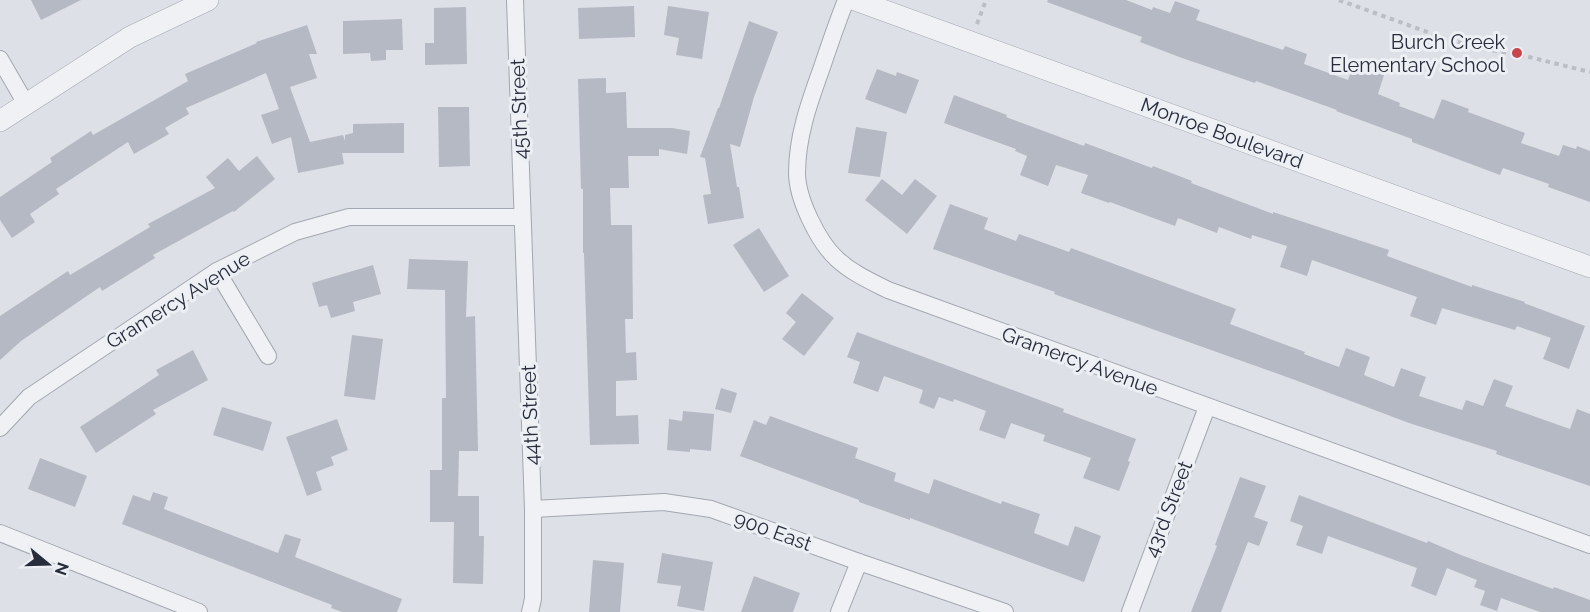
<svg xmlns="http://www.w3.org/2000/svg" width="1590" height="612" font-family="Raleway,sans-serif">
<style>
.building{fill:#b5b9c3}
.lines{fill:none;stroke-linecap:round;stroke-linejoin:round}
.minor-casing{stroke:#a3a7b0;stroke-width:18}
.tertiary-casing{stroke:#a3a7b0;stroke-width:22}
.path{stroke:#bcbec5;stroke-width:4;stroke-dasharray:4.5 4.5;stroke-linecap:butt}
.minor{stroke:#f0f1f5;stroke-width:16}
.tertiary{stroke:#f0f1f5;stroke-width:21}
.poi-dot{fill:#c6484d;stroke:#eceff4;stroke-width:2}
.labels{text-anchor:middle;stroke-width:6;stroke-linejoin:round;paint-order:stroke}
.poi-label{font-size:20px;fill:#282d3c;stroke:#eceff4;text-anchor:end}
.street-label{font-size:20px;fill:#282d3c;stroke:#eceff4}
</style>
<rect width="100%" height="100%" fill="#dde0e6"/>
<g class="building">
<path d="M31,0H81L41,20Z"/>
<path d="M1048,0H1126L1152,10L1153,7L1170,13L1175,1L1200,10L1196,20L1283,50L1285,46L1307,54L1304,64L1348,80L1354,64L1384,75L1378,94L1400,103L1399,106L1434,119L1442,99L1469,109L1468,112L1525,133L1521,143L1559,156L1563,145L1576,149L1577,146L1590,151V202L1548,187L1549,184L1503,168L1500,175L1412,142V139L1336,111L1337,110L1256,81L1255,83L1182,58L1140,42L1142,37L1047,2Z"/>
<path d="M634,6L635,37L579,39L578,8Z"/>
<path d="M668,6L709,12L702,59L676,55L679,38L664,35Z"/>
<path d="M466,7L467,64L425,65V43H434V8Z"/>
<path d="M402,19L403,50H386V60L371,61L370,53L343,54V21Z"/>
<path d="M749,21L778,32L754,97L740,147L730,144L737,187H739L744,218L708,224L703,195L711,194L705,158L700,157L718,108H719Z"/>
<path d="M307,25L317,54H309L317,78L290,87L310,142L343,135L345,141V135L353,133V124L404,123V153H342L344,164L298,173L291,137L272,144L261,115L279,109L266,73L186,108L189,114L165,128L169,134L134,154L128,142L56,189L59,194L30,214L35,222L12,238L0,220V197L52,162L50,158L91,131L93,135L188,81L185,74L257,43L256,42Z"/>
<path d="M877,69L896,76L897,72L919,80L906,114L865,99Z"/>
<path d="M606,78V93L626,92L627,128H672L690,131L687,154L659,149V156H628L629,188H610L611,225H632L633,319H625L626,353L636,352L637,380L616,381V416L638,415L639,444L590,445L584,253H583V189H581L578,79Z"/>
<path d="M954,95L1007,115L1006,117L1084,146L1085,143L1152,168L1153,166L1192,181L1191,183L1273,214V212L1389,250L1387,256L1472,287V285L1525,302L1524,303L1585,326L1569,369L1543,359L1551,338L1517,326L1515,330L1442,308L1436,325L1410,316L1417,297L1312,260L1307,276L1280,267L1287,246L1252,235L1251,239L1219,227L1217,233L1178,218L1175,226L1110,202L1109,203L1081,193L1088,175L1056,165L1048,186L1020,175L1027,156L1015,151L1016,149L944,123Z"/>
<path d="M438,107H469L470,166L439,167Z"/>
<path d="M856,127L887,132L880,177L848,173Z"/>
<path d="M257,156L275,179L234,212L233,211L153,255L155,258L102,291L100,287L21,341L0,360V316L68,271L70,275L150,227L148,224L215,188L206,177L228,158L239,171Z"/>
<path d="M882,179L902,195L915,179L937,196L907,234L865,200Z"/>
<path d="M950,204L988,218L984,229L1016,241L1019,234L1069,252L1071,248L1236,309L1230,324L1305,352L1304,354L1339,367L1346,348L1370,357L1364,375L1394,387L1401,368L1426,377L1419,396L1462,410L1466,400L1483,406L1494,379L1513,386L1505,406L1570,429L1577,409L1590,414V486L1496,454L1497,451L1409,423L1295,380L1054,294L1055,292L933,249Z"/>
<path d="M759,228L789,276L764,292L733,245Z"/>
<path d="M409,259L468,261L466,317L475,316L478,451H459L458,496H479V536H484L483,584L453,583L454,522H430V470H442V398H446L445,290L407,289Z"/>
<path d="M373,265L381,294L353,302L355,311L331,318L327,305L319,307L312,283Z"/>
<path d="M802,293L834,318L804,356L782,339L796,322L786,313Z"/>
<path d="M857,332L1064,409L1063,412L1136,439L1128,461L1130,462L1119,491L1083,478L1091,458L1043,441L1045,435L1011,423L1005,439L979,430L986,411L954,399L953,402L939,397L934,409L919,403L923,390L884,376L878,392L853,383L860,362L847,357Z"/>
<path d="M352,335L383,339L375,400L344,396Z"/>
<path d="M193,350L208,380L153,410L156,414L96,453L80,427L159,375L156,370Z"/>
<path d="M721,388L737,393L731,413L715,409Z"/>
<path d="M222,407L272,422L263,451L213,435Z"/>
<path d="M683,411L714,414L711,451L690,449V452L667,450L669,419L682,421Z"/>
<path d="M770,416L858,448L855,458L896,473L894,481L929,494L934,479L1001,504L1002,501L1040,514L1034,533L1068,546L1075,526L1101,536L1084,582L910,518V520L859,502V500L740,456L754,420L766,425Z"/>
<path d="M337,419L348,450L331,457L334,465L316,472L322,490L307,496L286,437Z"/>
<path d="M40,458L87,476L75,507L28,489Z"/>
<path d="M1240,477L1266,486L1254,517L1268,522L1259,546L1248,542L1221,612H1191L1217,546L1215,545Z"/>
<path d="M153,492L168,497L164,509L278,553L285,534L301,539L295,557L402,599L397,612H342L331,608L332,605L122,524L133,495L150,501Z"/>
<path d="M1299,495L1427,543L1428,541L1461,555L1553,589L1554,587L1590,600V612H1540L1501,598L1497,611L1480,605L1485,591L1474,587L1477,580L1447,568L1436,596L1411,586L1417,568L1328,536L1322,554L1296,545L1303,526L1290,521Z"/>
<path d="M662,553L713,562L704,611L677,606L681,586L657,583Z"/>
<path d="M593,560L624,563L620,612H589Z"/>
<path d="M754,576L800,593L793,612H741Z"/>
</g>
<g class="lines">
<g class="minor-casing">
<g id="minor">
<path d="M515,0L533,509V599L530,612"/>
<path d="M846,0C837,23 829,46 821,70C809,103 797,137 797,173C797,198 818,242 837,259C852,273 870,281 888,290L1590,545"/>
<path d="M0,59L26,104"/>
<path d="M217,271L268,356"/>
<path d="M0,428L29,397L217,271L295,232L349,217H522"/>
<path d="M533,509L664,502L711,509L859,562L1005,612"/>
<path d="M0,533L199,612"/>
<path d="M839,612L859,562"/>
<path d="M1130,612L1207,407"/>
</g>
</g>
<g class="tertiary-casing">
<g id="tertiary">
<path d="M855,0L1590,267"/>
<path d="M0,121L130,37L208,0"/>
</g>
</g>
<g class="path">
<path d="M1339,0L1444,38L1484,49L1525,56L1590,72"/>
<path d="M977,24L986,0"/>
</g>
<use href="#minor" class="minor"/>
<use href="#tertiary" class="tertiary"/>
</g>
<circle class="poi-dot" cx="1517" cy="53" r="6"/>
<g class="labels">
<g class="poi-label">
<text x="1505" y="49">Burch Creek<tspan x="1505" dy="23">Elementary School</tspan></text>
</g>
<g class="street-label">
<text transform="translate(519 109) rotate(-92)" y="7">45th Street</text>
<text transform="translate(1222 133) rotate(20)" y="7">Monroe Boulevard</text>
<text transform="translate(178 300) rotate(-32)" y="7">Gramercy Avenue</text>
<text transform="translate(1080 361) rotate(20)" y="7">Gramercy Avenue</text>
<text transform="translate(530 415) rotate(-92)" y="7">44th Street</text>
<text transform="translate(1168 509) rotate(-69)" y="7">43rd Street</text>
<text transform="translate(773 531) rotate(20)" y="7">900 East</text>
</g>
</g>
<g transform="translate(48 564) rotate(109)" stroke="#eceff4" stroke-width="4.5" paint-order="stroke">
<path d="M0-4.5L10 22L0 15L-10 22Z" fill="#282d3c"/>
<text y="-9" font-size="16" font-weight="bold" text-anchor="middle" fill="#282d3c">N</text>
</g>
</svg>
